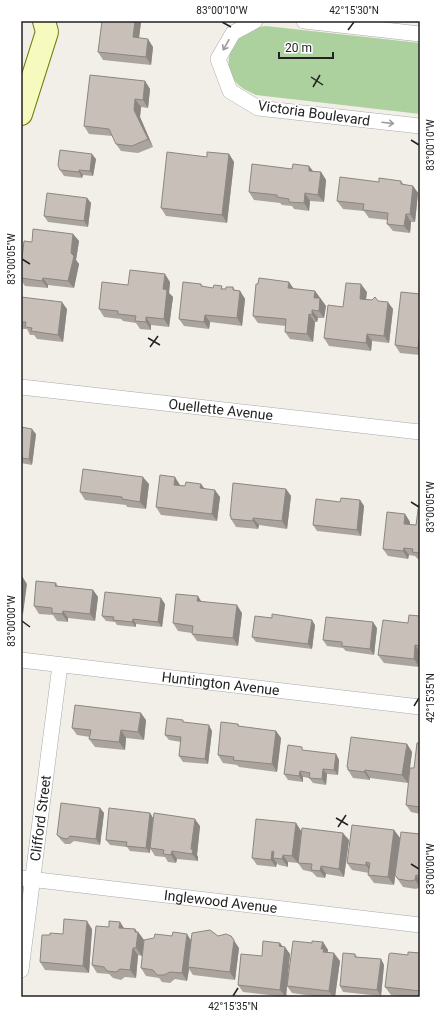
<svg xmlns="http://www.w3.org/2000/svg" width="441" height="1018" font-family="Roboto,sans-serif">
<style>
.forest{fill:#add19e}
.lines{fill:none;stroke-linecap:round;stroke-linejoin:round}
.street-casing{stroke:#a9a9a9;stroke-width:16}
.secondary-casing{stroke:#707d05;stroke-width:24}
.street{stroke:#fff;stroke-width:15}
.secondary{stroke:#f7fabf;stroke-width:22}
.wall{fill:#aba49e}
.shaded-wall{fill:#8b8681}
.building{fill:#c7bfb8;stroke:#8b8681}
.oneway{stroke:#9c9c9c}
.ticks{fill:none;stroke:#222;stroke-width:1.5}
.labels{text-anchor:middle;stroke-width:3.5;stroke-linejoin:round;paint-order:stroke}
.street-label{font-size:14px;fill:#222;stroke:#fff}
.neatline{fill:none;stroke:#222;stroke-width:1.5}
.ticks-label{font-size:10px;text-anchor:middle;fill:#222}
</style>
<rect width="100%" height="100%" fill="#f2efe9"/>
<path class="forest" d="M266,26L420,43V114L256,95C248,91 240,88 235,81C223,68 229,40 245,32C251,28 259,27 266,26Z"/>
<g class="lines">
<g class="street-casing">
<g id="street">
<path d="M255,21L233,33L218,59L230,91L258,108L420,126"/>
<path d="M304,21L420,34"/>
<path id="s1" d="M21,387L420,432"/>
<path id="s2" d="M21,660L420,707"/>
<path id="s3" d="M21,878L420,925"/>
<path id="s4" d="M21,970L60,665"/>
</g>
</g>
<g class="secondary-casing">
<path id="secondary" d="M21,114L47,32L44,21"/>
</g>
<use href="#street" class="street"/>
<use href="#secondary" class="secondary"/>
</g>
<g class="wall">
<path d="M102,21H140L141,22L139,38L153,47L151,65L103,60L98,52Z"/>
<path d="M145,81L150,89L148,108L141,107L140,117L153,147L138,153L121,151L116,144L113,136L89,134L84,126Z"/>
<path d="M229,154L234,162L227,223L166,216L161,208L207,157Z"/>
<path d="M96,159L93,176L83,175L82,178L64,176L60,170Z"/>
<path d="M309,166L313,171L321,172L326,180L324,202L310,201L309,211L294,209L292,206L282,205L280,203L254,200L249,192L292,169Z"/>
<path d="M401,181L404,185L413,186L418,193L415,222H411L410,233L393,231L387,224L388,220L369,218L364,211L343,209L337,201L379,182Z"/>
<path d="M87,198L91,203L88,227L48,222L44,216Z"/>
<path d="M73,234L79,241L76,260L79,264L74,288L48,285V288L25,286L21,280V278L32,242Z"/>
<path d="M170,282L169,293L173,297L169,327L151,325V330L140,329L136,323L123,321L121,319L104,317L99,309L128,285Z"/>
<path d="M201,284L203,287L226,289L233,287L235,290L240,291L245,299L242,326L210,322L209,329L184,326L179,319Z"/>
<path d="M294,289L315,291L326,306L324,318H318L317,322H315L313,342L290,339L285,332L286,326L258,323L253,316Z"/>
<path d="M367,292L366,299L378,301L393,309L389,343L372,341L371,351L329,346L324,338L343,307Z"/>
<path d="M420,294V355L400,353L395,345Z"/>
<path d="M21,297L67,309L63,342L37,339L34,335H30L27,329H21Z"/>
<path d="M21,427L36,434L32,465L21,463Z"/>
<path d="M149,484L146,509L127,507L126,505L85,500L80,492Z"/>
<path d="M201,484L204,488L220,497L217,521L161,515L156,507L180,485L185,486Z"/>
<path d="M286,489L291,496L287,529L259,525L258,529L236,527L231,519V517L230,516Z"/>
<path d="M360,500L364,506L361,536L317,531L313,525L340,502Z"/>
<path d="M420,503V560L418,559L415,556L409,555L408,559L388,556L383,549L405,514L410,522V525H416Z"/>
<path d="M56,583L58,586L93,590L98,597L95,621L68,618V622L57,621L53,615L39,614L34,606Z"/>
<path d="M201,601L242,613L238,646L197,641L192,634V633L178,631L173,623Z"/>
<path d="M165,604L162,627L136,624V627L117,625L115,622L106,621L102,616Z"/>
<path d="M420,616V658L419,667L384,663L378,655L408,623Z"/>
<path d="M272,618L315,625L312,649L256,642L252,637Z"/>
<path d="M377,628L374,655L346,651L343,648L327,646L323,640Z"/>
<path d="M146,720L144,740L126,738L125,750L95,747L89,739L90,737L77,735L72,728Z"/>
<path d="M185,723L212,731L208,764L183,762L179,756L181,742L169,740L165,735Z"/>
<path d="M238,724L240,727L276,731L281,738L277,772L239,767L237,765L223,763L218,755Z"/>
<path d="M420,743V814L411,812L406,805Z"/>
<path d="M407,744L412,752L408,783L370,778V780L353,778L348,770V769L347,767Z"/>
<path d="M305,751L336,754L339,760L338,775L327,774L326,785L313,783L309,778L303,777V782L288,780L284,774Z"/>
<path d="M100,808L104,813L100,845L74,841L70,844H65L61,840L57,835Z"/>
<path d="M150,813L153,818L152,834L200,826L197,855L198,857V861L177,859L176,863L168,862L165,857L155,856L150,848V853L130,851L127,847L110,845L106,840Z"/>
<path d="M296,823L301,831L349,840L344,877L326,874L325,878L317,877L312,872L303,870L298,863L288,862V867L279,865L277,863L276,867L257,865L252,858Z"/>
<path d="M394,830L400,838L394,885L374,883L368,875L369,873L352,870L347,863Z"/>
<path d="M420,834V887L416,889L403,887L395,875Z"/>
<path d="M120,922L124,928L135,929L137,932H138L144,940L142,956L138,955L136,978L125,977L121,980L113,978L109,974L97,973L92,965L109,927Z"/>
<path d="M92,929L89,973L45,970L40,962L50,935L63,934Z"/>
<path d="M218,936L239,948L235,980L193,975L189,969L187,981L175,979L170,983L162,982L159,978L146,976L141,968L191,939Z"/>
<path d="M323,942L328,950V952L340,961L335,997H320L292,993L287,986L286,997L243,992L238,985L262,956L280,943L282,946L290,954L288,973L312,943Z"/>
<path d="M420,953V997H409L391,995L385,987L408,955Z"/>
<path d="M355,954L357,957L381,959L384,965L381,996L343,992L340,986Z"/>
</g>
<g class="shaded-wall">
<path d="M135,21H140L141,22L138,45L133,37Z"/>
<path d="M148,39L153,47L151,65L146,57Z"/>
<path d="M145,81L150,89L148,108L143,100Z"/>
<path d="M135,99L141,107L140,117L153,147L148,139L134,110Z"/>
<path d="M92,154L96,159L93,176L90,171Z"/>
<path d="M229,154L234,162L227,223L222,215Z"/>
<path d="M309,166L315,174L309,171Z"/>
<path d="M79,170L83,175L82,178L79,172Z"/>
<path d="M321,172L326,180L324,202L318,195Z"/>
<path d="M413,186L418,193L415,222L410,214Z"/>
<path d="M305,193L310,201L309,211L304,203Z"/>
<path d="M87,198L91,203L88,227L84,221Z"/>
<path d="M406,214L411,222L410,233L404,226Z"/>
<path d="M73,234L79,241L76,260L79,264L74,288L68,281Z"/>
<path d="M165,274L170,282L169,293L173,297L169,327L164,319L163,289Z"/>
<path d="M43,278L48,285V288L42,281Z"/>
<path d="M289,282L294,289L288,288Z"/>
<path d="M361,284L367,292L365,306L360,299Z"/>
<path d="M240,291L245,299L242,326L237,318Z"/>
<path d="M315,291L326,306L324,318L319,311L314,298Z"/>
<path d="M62,302L67,309L63,342L58,335Z"/>
<path d="M388,302L393,309L389,343L384,336Z"/>
<path d="M312,310L318,318L317,322L312,315Z"/>
<path d="M309,314L315,322L313,342L307,334Z"/>
<path d="M205,315L210,322L209,329L204,322Z"/>
<path d="M146,317L151,325V330L146,322Z"/>
<path d="M420,331V351L418,348Z"/>
<path d="M367,334L372,341L371,351L366,343Z"/>
<path d="M32,429L36,434L32,465L29,459Z"/>
<path d="M143,477L149,484L146,509L140,502Z"/>
<path d="M175,477L180,485L179,492L174,485Z"/>
<path d="M201,484L206,491L200,488Z"/>
<path d="M286,489L291,496L287,529L282,521Z"/>
<path d="M215,490L220,497L217,521L212,514Z"/>
<path d="M360,500L364,506L361,536L357,530Z"/>
<path d="M405,514L410,522L409,532L404,524Z"/>
<path d="M253,518L259,525L258,529L253,521Z"/>
<path d="M404,548L409,555L408,559L403,551Z"/>
<path d="M22,576L27,584L23,614L21,611V583Z"/>
<path d="M93,590L98,597L95,621L90,614Z"/>
<path d="M198,596L203,604L197,601Z"/>
<path d="M161,598L165,604L162,627L158,622Z"/>
<path d="M237,605L242,613L238,646L233,638Z"/>
<path d="M63,611L68,618V622L62,614Z"/>
<path d="M133,619L136,624V627L132,622Z"/>
<path d="M312,620L315,625L312,649L308,644Z"/>
<path d="M373,622L377,628L374,655L370,649Z"/>
<path d="M415,645L420,652L419,667L414,659Z"/>
<path d="M141,713L146,720L144,740L138,732Z"/>
<path d="M209,725L212,731L208,764L205,759Z"/>
<path d="M121,730L126,738L125,750L119,742Z"/>
<path d="M276,731L281,738L277,772L272,764Z"/>
<path d="M407,744L412,752L408,783L402,775Z"/>
<path d="M336,754L339,760L338,775L334,770Z"/>
<path d="M323,769L327,774L326,785L322,779Z"/>
<path d="M365,770L370,778V780L364,772Z"/>
<path d="M300,771L303,777V782L299,776Z"/>
<path d="M100,808L104,813L100,845L96,839Z"/>
<path d="M150,813L153,818L150,853L146,848Z"/>
<path d="M195,819L200,826L197,855L198,857V861L192,854L191,849Z"/>
<path d="M296,823L301,831L298,863L292,856Z"/>
<path d="M394,830L400,838L394,885L388,877Z"/>
<path d="M343,833L349,840L344,877L339,869Z"/>
<path d="M172,851L177,859L176,863L171,855Z"/>
<path d="M272,851L277,858H273L277,863L276,867L271,860Z"/>
<path d="M283,855L288,862V867L282,859Z"/>
<path d="M366,862L372,870L371,872L366,865Z"/>
<path d="M321,866L326,874L325,878L320,871Z"/>
<path d="M416,875L420,881V887L415,880Z"/>
<path d="M87,921L92,929L89,973L83,966Z"/>
<path d="M120,922L125,930L119,928Z"/>
<path d="M135,929L138,933V932L144,940L142,956L136,948Z"/>
<path d="M187,934L192,942L188,967L189,969L187,981L182,973Z"/>
<path d="M231,936L239,948L235,980L230,972Z"/>
<path d="M323,942L328,950L327,954L329,959L321,949Z"/>
<path d="M280,943L285,950V947L290,954L286,997L280,990L279,946Z"/>
<path d="M133,948L138,955L136,978L130,970Z"/>
<path d="M334,953L340,961L335,997H333L329,991Z"/>
<path d="M381,959L384,965L381,996L377,990Z"/>
</g>
<g class="building">
<path d="M102,21H135L133,37L148,39L146,57L98,52Z"/>
<path d="M90,75L145,81L143,100L135,99L134,110L148,139L132,146L116,144L109,129L84,126Z"/>
<path d="M60,150L92,154L90,171L79,170V172L60,170L58,165Z"/>
<path d="M167,152L207,157V152L229,154L222,215L161,208Z"/>
<path d="M252,164L292,169L293,164L309,166V171L321,172L318,195L305,193L304,203L289,202V199L277,197V195L249,192Z"/>
<path d="M340,177L379,182V178L401,181V184L413,186L410,214H406L404,226L387,224L388,213L363,210L364,204L337,201Z"/>
<path d="M47,193L87,198L84,221L44,216Z"/>
<path d="M33,229L73,234L71,253L74,256L68,281L43,278L42,281L21,278V267L24,241L32,242Z"/>
<path d="M130,270L165,274L163,289L167,290L164,319L146,317V322L135,321L136,316L118,314V311L99,309L102,282L128,285Z"/>
<path d="M259,278L289,282L288,288L315,291L314,298H320L319,311L312,310V315L309,314L307,334L285,332L286,319L253,316L256,284H258Z"/>
<path d="M183,282L201,284V286L213,288L214,285L222,286L221,289H226V287H233V290L240,291L237,318L205,315L204,322L179,319Z"/>
<path d="M346,283L361,284L360,299L372,300L375,297L378,301L388,302L384,336L367,334L366,343L324,338L328,305L343,307Z"/>
<path d="M401,292L420,294V331L418,348L395,345Z"/>
<path d="M21,297L62,302L58,335L31,331L32,328L25,327L26,322H21Z"/>
<path d="M21,427L32,429L29,459L21,458Z"/>
<path d="M83,469L143,477L140,502L122,499V497L80,492Z"/>
<path d="M160,475L175,477L174,485L185,486L186,482L201,484L200,488L215,490L212,514L156,507Z"/>
<path d="M233,483L286,489L282,521L253,518V521L231,519V516H230Z"/>
<path d="M341,498L360,500L357,530L313,525L316,499L340,502Z"/>
<path d="M419,503H420V553L412,552L413,549L404,548L403,551L383,549L387,512L405,514L404,524L416,525Z"/>
<path d="M36,581L56,583L55,586L93,590L90,614L63,611L62,614L52,613V608L34,606Z"/>
<path d="M105,592L161,598L158,622L133,619L132,622L113,620L114,617L102,616Z"/>
<path d="M176,594L198,596L197,601L237,605L233,638L192,634L193,626L173,623Z"/>
<path d="M272,614L312,620L308,644L252,637L255,616L272,618Z"/>
<path d="M409,615L420,616V646L415,645L414,659L378,655L383,620L408,623Z"/>
<path d="M326,617L373,622L370,649L342,646V642L323,640Z"/>
<path d="M75,705L141,713L138,732L121,730L119,742L89,739L91,730L72,728Z"/>
<path d="M167,718L183,720V722L209,725L205,759L179,756L181,737L165,735Z"/>
<path d="M221,722L238,724V726L276,731L272,764L233,760L234,757L218,755Z"/>
<path d="M351,737L407,744L402,775L365,770L364,772L348,770V767H347Z"/>
<path d="M417,743H420V807L406,805L410,768H414Z"/>
<path d="M288,745L302,747V750L336,754L334,770L323,769L322,779L309,778L310,773L300,771L299,776L284,774Z"/>
<path d="M61,803L100,808L96,839L70,836L67,839L62,838L57,835Z"/>
<path d="M109,808L150,813L146,848L126,846L127,842L106,840Z"/>
<path d="M154,813L195,819L191,849L193,850L192,854L172,851L171,855L163,854L164,850L150,848Z"/>
<path d="M256,819L296,823L292,856L283,855L282,859L273,858L274,852L272,851L271,860L252,858Z"/>
<path d="M352,825L394,830L388,877L368,875L370,863L366,862V865H364L347,863Z"/>
<path d="M302,828L343,833L339,869L321,866L320,871L311,870L312,864L298,863Z"/>
<path d="M401,832L420,834V876L416,875L415,880L410,881L398,879L395,875Z"/>
<path d="M64,919L87,921L83,966L40,962L42,935H50V933L63,934Z"/>
<path d="M109,921L120,922L119,928L135,929V932H138L136,948H133L130,970L120,969L116,972L107,971L104,967L92,965L96,926L109,927Z"/>
<path d="M210,930L218,936L226,934L231,936L234,940L230,972L188,967L192,933Z"/>
<path d="M173,932L187,934L182,973L170,972L164,975H157L153,970L141,968L144,940L154,938L155,934L172,936Z"/>
<path d="M263,941L280,943L279,946L285,947L280,990L238,985L241,954L262,956Z"/>
<path d="M293,941L312,943V941L323,942L321,949H324L323,952L334,953L329,991L287,986Z"/>
<path d="M408,952L420,953V991L385,987L389,954L391,953L408,955Z"/>
<path d="M343,953L355,954V957L381,959L377,990L340,986Z"/>
</g>
<defs><path id="oneway-shaft" d="M-6 0H5M1.5-3L5.5 0L1.5 3" fill="none" stroke-width="1.6" stroke-linecap="round" stroke-linejoin="round"/></defs>
<g class="oneway">
<use href="#oneway-shaft" transform="translate(226 45) rotate(119)"/>
<use href="#oneway-shaft" transform="translate(388 123) rotate(7)"/>
</g>
<path class="ticks" d="M222,22L231,27M348,30L354,22M311,77L323,85M313,87L320,75M411,140L419,145M22,259L30,264M148,338L160,345M150,347L158,336M411,502L419,507M22,621L30,627M414,706L419,698M336,818L348,825M338,827L346,815M411,864L419,869M233,996L238,988"/>
<g class="labels">
<g class="street-label">
<text transform="translate(314 113) rotate(8)" y="5">Victoria Boulevard</text>
<text dy="5" stroke="none"><textPath href="#s1" startOffset="201">Ouellette Avenue</textPath></text>
<text dy="5" stroke="none"><textPath href="#s2" startOffset="201">Huntington Avenue</textPath></text>
<text dy="5" stroke="none"><textPath href="#s4" startOffset="153">Clifford Street</textPath></text>
<text dy="5" stroke="none"><textPath href="#s3" startOffset="201">Inglewood Avenue</textPath></text>
</g>
</g>
<rect width="441" height="1018" fill="none" stroke="#ffffff" stroke-width="44"/>
<path d="M279 52v6h54v-6" fill="none" stroke="#222222" stroke-width="2"/>
<text x="285" y="52" font-size="12" fill="#222222" stroke="#ffffff" stroke-width="3" paint-order="stroke">20 m</text>
<rect x="22" y="22" width="397" height="974" class="neatline"/>
<g class="ticks-label">
<text x="222" y="14">83°00'10"W</text>
<text x="354" y="14">42°15'30"N</text>
<text transform="translate(430 145) rotate(-90)" y="4">83°00'10"W</text>
<text transform="translate(11 259) rotate(-90)" y="4">83°00'05"W</text>
<text transform="translate(430 507) rotate(-90)" y="4">83°00'05"W</text>
<text transform="translate(11 621) rotate(-90)" y="4">83°00'00"W</text>
<text transform="translate(430 698) rotate(-90)" y="4">42°15'35"N</text>
<text transform="translate(430 869) rotate(-90)" y="4">83°00'00"W</text>
<text x="233" y="1010">42°15'35"N</text>
</g>
</svg>
